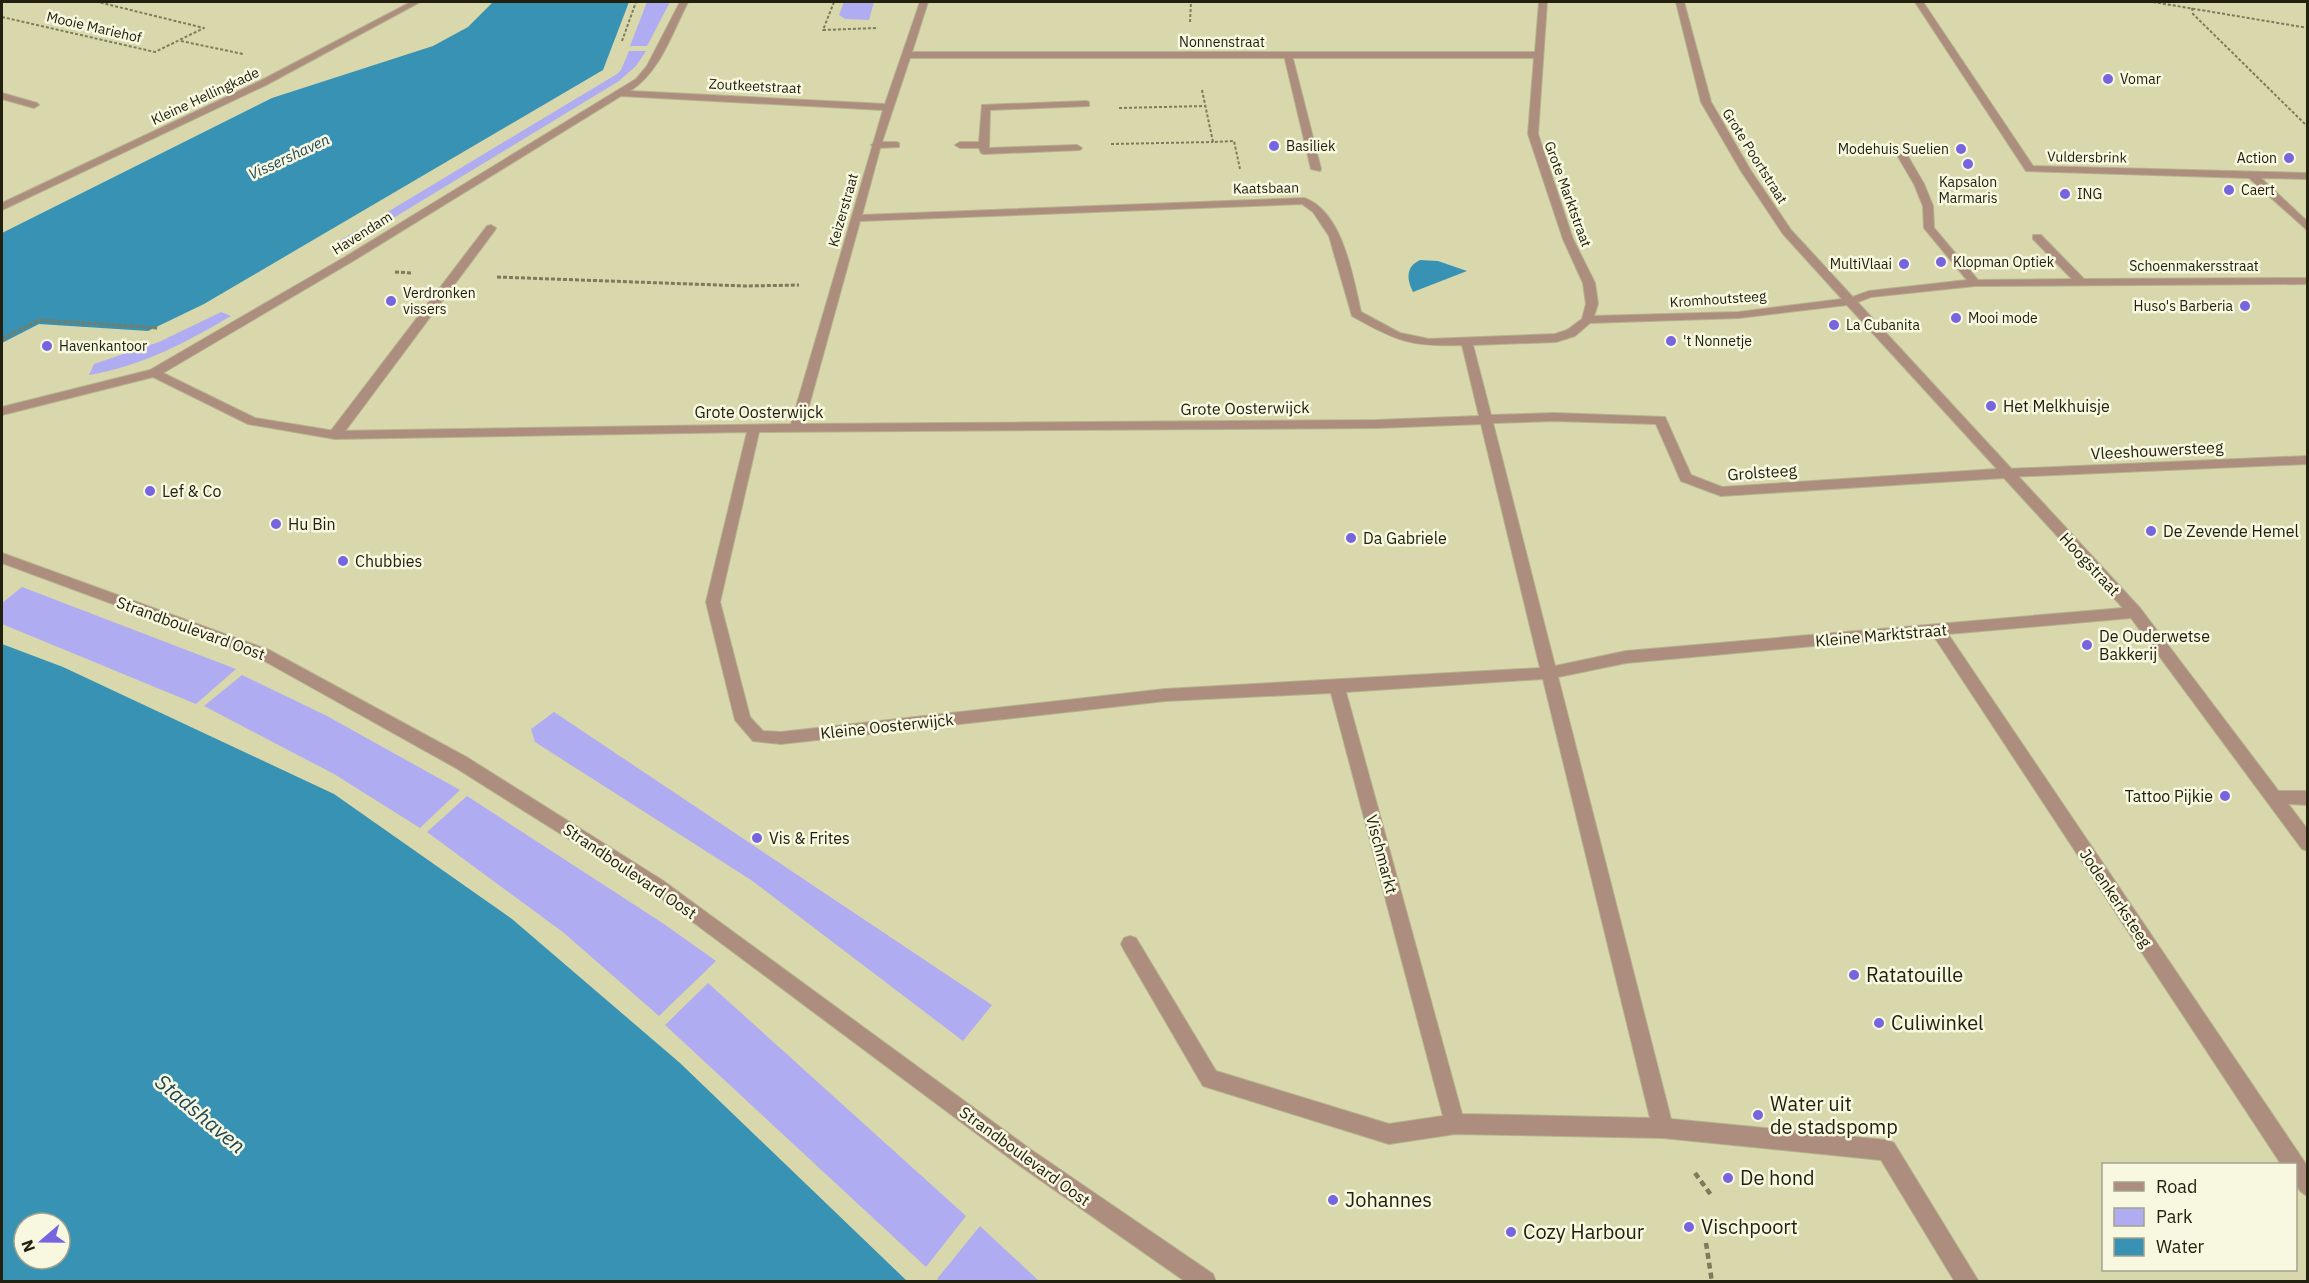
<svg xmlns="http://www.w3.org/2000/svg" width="2309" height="1283" font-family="'IBM Plex Sans',sans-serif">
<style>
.green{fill:#b0acf1}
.water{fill:#3792b4;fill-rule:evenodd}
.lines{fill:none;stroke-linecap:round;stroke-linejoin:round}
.service-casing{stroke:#b4b38d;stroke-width:2}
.pedestrian-casing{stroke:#b4b38d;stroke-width:2}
.minor-casing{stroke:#b4b38d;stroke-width:2}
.path-far2{stroke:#7c7b5c;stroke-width:2;stroke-dasharray:3 2;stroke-linecap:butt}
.path-far1{stroke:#7c7b5c;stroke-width:3;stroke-dasharray:4 2;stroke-linecap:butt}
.path{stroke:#7c7b5c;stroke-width:4.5;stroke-dasharray:6 4;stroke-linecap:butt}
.service{fill:#ac8d7e;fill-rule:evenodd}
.pedestrian{fill:#ac8d7e;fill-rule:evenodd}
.minor{fill:#ac8d7e;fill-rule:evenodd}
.poi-dot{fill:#7764df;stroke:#f8f8e1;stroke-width:2}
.labels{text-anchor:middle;stroke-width:5;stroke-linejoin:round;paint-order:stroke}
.far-street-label{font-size:14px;fill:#222110;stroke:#f8f8e1}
.far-poi-label{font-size:14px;fill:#222110;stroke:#f8f8e1;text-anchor:start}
.far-water-label{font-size:15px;font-style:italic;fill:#204757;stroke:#f8f8e1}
.poi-label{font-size:16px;fill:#222110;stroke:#f8f8e1;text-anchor:start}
.street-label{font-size:16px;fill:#222110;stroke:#f8f8e1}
.near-poi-label{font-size:20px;fill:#222110;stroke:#f8f8e1;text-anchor:start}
.near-water-label{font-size:21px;font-style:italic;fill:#204757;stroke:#f8f8e1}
</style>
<rect width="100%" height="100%" fill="#d9d8ac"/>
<g class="green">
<path d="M647,2H670L647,46H630Z"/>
<path d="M844,2H874L869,20L845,19L839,15Z"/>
<path d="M629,51H646L636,66L619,81L349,245L336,243L617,74L621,70Z"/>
<path d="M221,312L231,316C185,343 142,366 89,375L94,364L159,342Z"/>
<path d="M22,587L236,669L196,704L2,624V603Z"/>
<path d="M242,675L327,716L460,790L420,828L334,774L204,706Z"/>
<path d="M554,712L992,1005L963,1041L751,880L535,742L531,729Z"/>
<path d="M467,796L664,924L716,961L659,1016L564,933L427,832Z"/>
<path d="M708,983L966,1216L926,1267L665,1025Z"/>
<path d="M980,1226L1039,1281L940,1282L937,1279Z"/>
</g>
<g class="water">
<path d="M493,2H629L603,70L204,304L148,331L39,324L2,343V233L272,98L433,46L468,27Z"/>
<path d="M1420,260L1438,261L1467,271L1413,292C1407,280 1405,267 1420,260Z"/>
<path d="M2,644L63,667L334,794L512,919L680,1063L907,1281H2ZM24,1223H60V1259H24Z"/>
</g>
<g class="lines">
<g class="service-casing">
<g id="service">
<path d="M1288,52L1292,55L1321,169L1320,171L1311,169L1284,55Z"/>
<path d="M2,93L37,103L39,105L34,108L2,99Z"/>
<path d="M1086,101L1089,102V106L990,110L989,148L1077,145L1082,148L1080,150L984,154L981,153L979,148H960L955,145L960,142H979L982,105Z"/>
<path d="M896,142L899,143V147L876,148L871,145L876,142Z"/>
</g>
</g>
<g class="pedestrian-casing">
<g id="pedestrian">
<path d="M1915,2H1923L2033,166L2308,173V179L2261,178L2308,222V231L2249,178L2026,171Z"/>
<path d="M1898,153H1906L1924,184L1933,206L1934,228L1978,280L2072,279L2033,239V235H2041L2084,279L2308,278V284L1975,286L1871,297L1855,303H1847V299L1869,291L1967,280L1924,228L1923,206L1914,184L1897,155Z"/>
<path d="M491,225L496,228L495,230L340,438H330L329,435L330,432L487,226Z"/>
<path d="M2308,456V464L2007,477L2000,473L2007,469Z"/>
<path d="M2,553L269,650L468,758L662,880L1030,1149L1213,1274L1216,1282H1186L1016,1163L650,890L456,768L259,658L2,563Z"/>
<path d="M2275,791H2308V805L2269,803L2267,798L2269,793Z"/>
</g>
</g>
<g class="minor-casing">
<g id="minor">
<path d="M411,2H420L266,85L2,210V203L260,81Z"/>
<path d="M680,2H688C672,33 660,72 630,91L885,104L920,2H928L912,52H1535L1539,2H1547L1538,134L1573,239L1595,283L1598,304L1594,316L1739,312L1842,299L1783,234L1741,171L1701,102L1676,2H1684L1711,102L1751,171L1791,230L2140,608L2308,830V851L2302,849L2131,618L1948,634L2308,1167V1196C2293,1190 2296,1178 2296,1164H2281L1933,635L1626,663L1558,677L1671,1119L1887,1140L1894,1143L1979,1282H1955L1881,1160L1663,1138L1455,1134L1389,1144L1203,1086L1124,950L1121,944L1124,938L1130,936L1136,938L1216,1071L1389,1124L1443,1116L1331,693L1165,701L781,744L753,741L735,720L706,602L747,432L335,439L248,424L153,377L2,415V407L150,370L345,257L636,79L647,66ZM910,58H1534L1528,134L1563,239L1583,283L1586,304L1582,319L1567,330L1555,334L1429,339L1400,333L1361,312C1353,278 1343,211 1304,198L862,215L881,145ZM621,96L883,110L791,424L335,431L255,418L163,373L353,261ZM1302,204L1313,212L1329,236L1352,316C1396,341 1411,347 1462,345L1479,416L1377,420L804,424L860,221ZM1847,305L1997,469L1722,487L1691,475L1665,417L1554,413L1491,415L1473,345L1556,342L1575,336L1590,323L1739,318ZM1554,421L1656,424L1681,481L1721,496L2004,478L2123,608L1626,651L1555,666L1493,423ZM1481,424L1540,668L1165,689L781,732L763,731L750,717L720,602L759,432L1377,428ZM1543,679L1650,1118L1462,1114L1346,692Z"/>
</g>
</g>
<g class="path-far2">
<path d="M834,2L823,30L878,28"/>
<path d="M2153,2L2308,28"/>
<path d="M2192,8L2193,14L2308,127"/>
<path d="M2,17L155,52L204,28L98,2"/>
<path d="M1190,22L1191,2"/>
<path d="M181,41L243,54"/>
<path d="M622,41L636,2"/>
<path d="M1202,90L1213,142L1234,141L1240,169"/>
<path d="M1119,108L1205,106"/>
<path d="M1111,144L1213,142"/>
</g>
<g class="path-far1">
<path d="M395,272L412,273"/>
<path d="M497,277L746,286L799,285"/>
<path d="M2,339L39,320L158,328"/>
</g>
<g class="path">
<path d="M1695,1173L1711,1195"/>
<path d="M1706,1243L1712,1282"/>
</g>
<use href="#service" class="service"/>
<use href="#pedestrian" class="pedestrian"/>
<use href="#minor" class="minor"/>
</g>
<g class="poi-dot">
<circle cx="2108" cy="79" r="6"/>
<circle cx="1274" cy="146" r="6"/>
<circle cx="1961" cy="149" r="6"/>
<circle cx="2289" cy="158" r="6"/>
<circle cx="1968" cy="164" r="6"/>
<circle cx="2229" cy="190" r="6"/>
<circle cx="2065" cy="194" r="6"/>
<circle cx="1941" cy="262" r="6"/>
<circle cx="1904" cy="264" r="6"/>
<circle cx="391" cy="301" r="6"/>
<circle cx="2245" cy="306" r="6"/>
<circle cx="1956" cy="318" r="6"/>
<circle cx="1834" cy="325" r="6"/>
<circle cx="1671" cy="341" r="6"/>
<circle cx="47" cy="346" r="6"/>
<circle cx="1991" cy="406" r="6"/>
<circle cx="150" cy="491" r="6"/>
<circle cx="276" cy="524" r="6"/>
<circle cx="2151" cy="531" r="6"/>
<circle cx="1351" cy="538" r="6"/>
<circle cx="343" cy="561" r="6"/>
<circle cx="2087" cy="645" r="6"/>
<circle cx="2225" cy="796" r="6"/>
<circle cx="757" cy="838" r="6"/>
<circle cx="1854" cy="975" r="6"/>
<circle cx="1879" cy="1023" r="6"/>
<circle cx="1758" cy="1115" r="6"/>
<circle cx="1728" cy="1178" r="6"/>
<circle cx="1333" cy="1200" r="6"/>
<circle cx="1689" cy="1227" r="6"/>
<circle cx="1511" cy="1232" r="6"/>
</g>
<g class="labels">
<g class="far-street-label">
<text transform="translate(94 27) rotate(13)" y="5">Mooie Mariehof</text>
<text x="1222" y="47">Nonnenstraat</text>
<text transform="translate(755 86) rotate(3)" y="5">Zoutkeetstraat</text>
<text transform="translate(205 96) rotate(-25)" y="5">Kleine Hellingkade</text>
<text transform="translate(1755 156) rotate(58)" y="5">Grote Poortstraat</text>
<text transform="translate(2087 157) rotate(1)" y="5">Vuldersbrink</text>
<text transform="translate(1266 188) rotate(-1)" y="5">Kaatsbaan</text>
<text transform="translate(1568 194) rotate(70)" y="5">Grote Marktstraat</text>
<text transform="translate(843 210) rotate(-74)" y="5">Keizerstraat</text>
<text transform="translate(362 233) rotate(-32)" y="5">Havendam</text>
<text x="2194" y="271">Schoenmakersstraat</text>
<text transform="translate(1718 299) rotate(-4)" y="5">Kromhoutsteeg</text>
</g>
<g class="far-poi-label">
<text x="2120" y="84">Vomar</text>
<text x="1286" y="151">Basiliek</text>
<text x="1949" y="154" text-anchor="end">Modehuis Suelien</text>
<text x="2277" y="163" text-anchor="end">Action</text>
<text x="1968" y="187" text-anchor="middle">Kapsalon<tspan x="1968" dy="16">Marmaris</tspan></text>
<text x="2241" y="195">Caert</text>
<text x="2077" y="199">ING</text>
<text x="1953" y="267">Klopman Optiek</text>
<text x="1892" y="269" text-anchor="end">MultiVlaai</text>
<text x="403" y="298">Verdronken<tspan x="403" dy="16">vissers</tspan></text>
<text x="2233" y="311" text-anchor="end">Huso's Barberia</text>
<text x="1968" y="323">Mooi mode</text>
<text x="1846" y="330">La Cubanita</text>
<text x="1683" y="346">'t Nonnetje</text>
<text x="59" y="351">Havenkantoor</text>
</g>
<g class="far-water-label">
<text transform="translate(289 157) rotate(-25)" y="5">Vissershaven</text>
</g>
<g class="poi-label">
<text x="2003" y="412">Het Melkhuisje</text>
<text x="162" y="497">Lef &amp; Co</text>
<text x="288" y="530">Hu Bin</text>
<text x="2163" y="537">De Zevende Hemel</text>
<text x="1363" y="544">Da Gabriele</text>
<text x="355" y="567">Chubbies</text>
<text x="2099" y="642">De Ouderwetse<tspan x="2099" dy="18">Bakkerij</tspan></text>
<text x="2213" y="802" text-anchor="end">Tattoo Pijkie</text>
<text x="769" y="844">Vis &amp; Frites</text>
</g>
<g class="street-label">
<text transform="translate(1245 408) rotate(-1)" y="6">Grote Oosterwijck</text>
<text x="759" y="418">Grote Oosterwijck</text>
<text transform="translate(2157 450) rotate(-3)" y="6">Vleeshouwersteeg</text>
<text transform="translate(1762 472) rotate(-4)" y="6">Grolsteeg</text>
<text transform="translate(2090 564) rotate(47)" y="6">Hoogstraat</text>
<text transform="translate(191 628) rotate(20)" y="6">Strandboulevard Oost</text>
<text transform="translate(1881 635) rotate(-5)" y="6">Kleine Marktstraat</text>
<text transform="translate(887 726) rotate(-6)" y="6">Kleine Oosterwijck</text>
<text transform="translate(1382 854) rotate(75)" y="6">Vischmarkt</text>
<text transform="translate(630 871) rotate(34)" y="6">Strandboulevard Oost</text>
<text transform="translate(2116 898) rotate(56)" y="6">Jodenkerksteeg</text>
<text transform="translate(1025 1156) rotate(36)" y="6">Strandboulevard Oost</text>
</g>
<g class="near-poi-label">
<text x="1866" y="982">Ratatouille</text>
<text x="1891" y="1030">Culiwinkel</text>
<text x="1770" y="1111">Water uit<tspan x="1770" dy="23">de stadspomp</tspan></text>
<text x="1740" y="1185">De hond</text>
<text x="1345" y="1207">Johannes</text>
<text x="1701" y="1234">Vischpoort</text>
<text x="1523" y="1239">Cozy Harbour</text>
</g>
<g class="near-water-label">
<text transform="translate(200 1114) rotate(40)" y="7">Stadshaven</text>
</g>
</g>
<rect width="2309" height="1283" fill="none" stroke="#222110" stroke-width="6"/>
<rect x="2102" y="1163" width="195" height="108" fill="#f8f8e1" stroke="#a2a28d" stroke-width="1.5"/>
<rect x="2114" y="1182" width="30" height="9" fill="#ac8d7e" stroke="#a2a28d" stroke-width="1.5"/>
<text x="2156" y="1193" font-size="18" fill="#222110">Road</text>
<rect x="2114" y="1208" width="30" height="18" fill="#b0acf1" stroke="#a2a28d" stroke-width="1.5"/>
<text x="2156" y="1223" font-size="18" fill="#222110">Park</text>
<rect x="2114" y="1238" width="30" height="18" fill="#3792b4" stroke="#a2a28d" stroke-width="1.5"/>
<text x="2156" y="1253" font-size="18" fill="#222110">Water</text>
<g transform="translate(42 1241) rotate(250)"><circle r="28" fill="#f8f8e1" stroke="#a2a28d" stroke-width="1.5"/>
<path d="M0-4.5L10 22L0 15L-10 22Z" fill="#7764df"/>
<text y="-9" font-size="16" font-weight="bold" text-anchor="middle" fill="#222110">N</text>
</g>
</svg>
